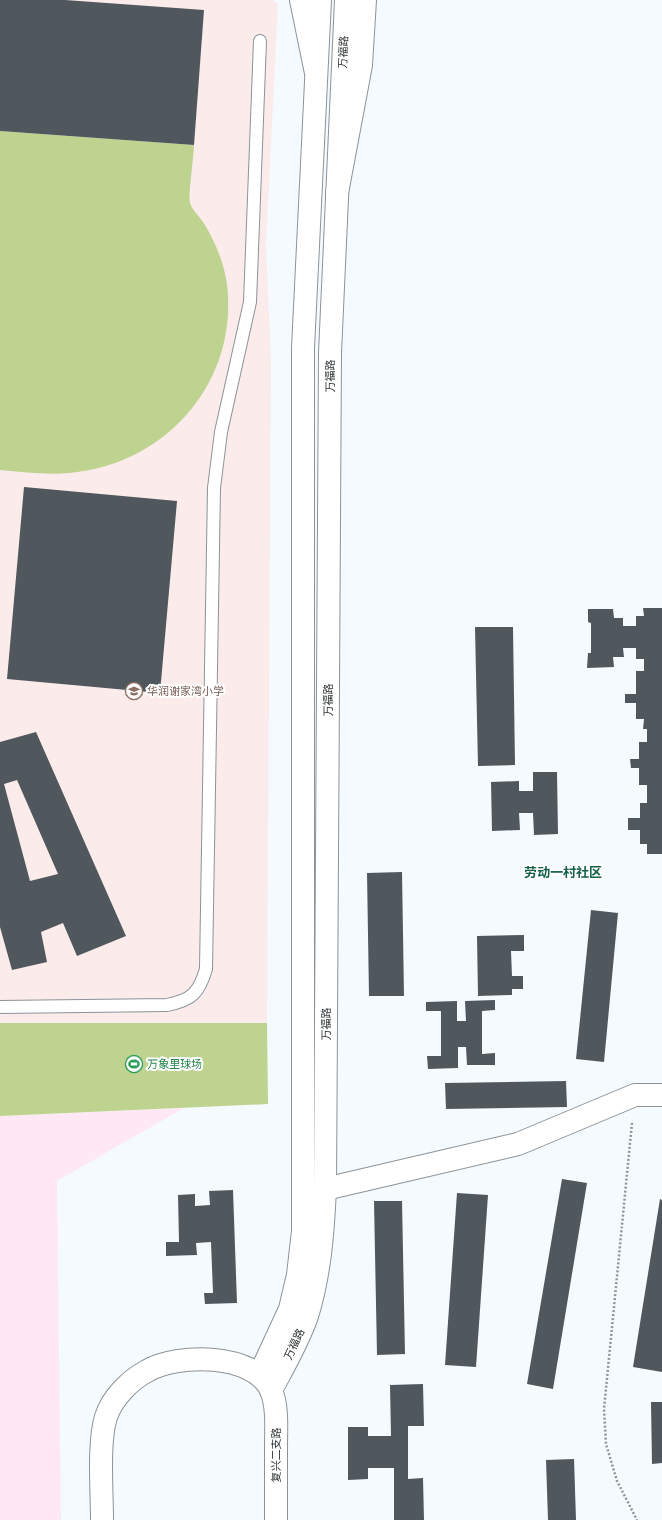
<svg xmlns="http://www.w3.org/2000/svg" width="662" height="1520" font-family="Lora,'Noto Sans SC',serif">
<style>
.commercial{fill:#fee8f6}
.education{fill:#fbebea}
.green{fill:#bfd390}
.building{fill:#50575d;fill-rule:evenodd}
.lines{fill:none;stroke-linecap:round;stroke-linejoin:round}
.service-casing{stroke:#8b9399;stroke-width:14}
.minor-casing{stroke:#8b9399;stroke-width:24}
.tertiary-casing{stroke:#8b9399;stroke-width:24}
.secondary-casing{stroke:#8b9399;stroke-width:24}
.path{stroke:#919598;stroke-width:2.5;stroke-dasharray:2 2;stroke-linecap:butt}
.service{stroke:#fff;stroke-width:12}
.minor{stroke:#fff;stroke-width:22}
.tertiary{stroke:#fff;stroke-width:22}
.secondary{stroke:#fff;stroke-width:22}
.labels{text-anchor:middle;stroke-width:4;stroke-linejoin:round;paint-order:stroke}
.street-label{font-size:11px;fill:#323638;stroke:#fff}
.education-label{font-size:11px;fill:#785e54;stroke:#fff;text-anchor:start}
.leisure-label{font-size:11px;fill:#27864d;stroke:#fff;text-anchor:start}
.quarter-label{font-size:13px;font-weight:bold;fill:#145f48;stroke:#fff}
</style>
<rect width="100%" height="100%" fill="#f5fafe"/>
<path class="commercial" d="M184,1108L57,1181L61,1520H0V1116Z"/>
<path class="education" d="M0,0H273L278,4L266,245L271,359L267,1023H0Z"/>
<g class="green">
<path d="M0,131L194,145C194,155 188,196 190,203C192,210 201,218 205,225C218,247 227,271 228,296C233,389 161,466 69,473C46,475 23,472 0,470Z"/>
<path d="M0,1023H267L268,1104L0,1116Z"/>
</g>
<g class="building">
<path d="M0,0H65L204,10L194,145L0,131Z"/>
<path d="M24,487L177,501L160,693L7,679Z"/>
<path d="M643,608H662V854H647V844H640V830H628V818H640V803H647V785H639V768H631L630,759H639V742H647V729H643L644,719H636V703H625V694H636V671H644V659H636V648H623L624,657H613L614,667L587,668L588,653H591V623L588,622V609H613L614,618H623V626H636V616H644Z"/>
<path d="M475,627H513L515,765L478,766Z"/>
<path d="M36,732L126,936L77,956L63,923L41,932L47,962L12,970L0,927V742ZM17,780L58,874L30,881L4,784Z"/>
<path d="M533,772H557L558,834L534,835L533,813H519L520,830L492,831L491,782L519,781V791H533Z"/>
<path d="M402,872L404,996H369L367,873Z"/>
<path d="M591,910L618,913L604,1062L576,1059Z"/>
<path d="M524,935V951H511L512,976H523V989H512V995L478,996L477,936Z"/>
<path d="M495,1000V1010L482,1011V1054L495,1053V1065H467L466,1047H458V1068L428,1069L427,1056H441V1011H426V1002L457,1001V1021H466L465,1001Z"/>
<path d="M566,1081L567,1107L446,1109L445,1083Z"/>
<path d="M562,1179L587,1183L553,1389L527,1384Z"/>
<path d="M233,1190L237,1303L205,1304L204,1293H213L211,1242L196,1243L197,1255L166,1256V1242H179L178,1195L195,1194V1206L210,1205L209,1191Z"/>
<path d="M457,1193L488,1195L476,1367L445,1365Z"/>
<path d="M660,1199L662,1200V1372L633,1367Z"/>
<path d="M374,1201H402L405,1354L377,1355Z"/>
<path d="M423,1384L424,1426H408V1479L423,1478L424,1520H394V1468H368V1479L348,1480V1427H368V1436H391L390,1385Z"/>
<path d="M651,1402H662V1463L652,1464Z"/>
<path d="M574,1459L576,1520H548L546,1460Z"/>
</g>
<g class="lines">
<g class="service-casing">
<path id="service" d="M0,1007L167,1005C192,1000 199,993 206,969L214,488L221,432L250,302L260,41"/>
</g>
<g class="minor-casing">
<g id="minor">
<path d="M325,1189L518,1144L635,1095H662"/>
<path d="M102,1520C102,1493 98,1441 106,1417C112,1398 130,1380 147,1371C178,1353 254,1353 271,1390C278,1407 276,1429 276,1447C276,1472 276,1496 276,1520"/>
</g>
</g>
<g class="tertiary-casing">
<g id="tertiary">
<path d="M260,1374L290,1309L298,1275L303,1231V348L320,0"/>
<path d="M271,1390C284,1366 298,1342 307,1316C320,1274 323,1232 325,1189L330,353L346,0"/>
</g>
</g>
<g class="secondary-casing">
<g id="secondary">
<path d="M301,0L316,73"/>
<path d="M337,193L361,65L365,0"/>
</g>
</g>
<path class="path" d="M632,1123L604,1409L606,1444L617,1481L637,1520"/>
<use href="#service" class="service"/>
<use href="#minor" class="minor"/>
<use href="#tertiary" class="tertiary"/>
<use href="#secondary" class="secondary"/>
</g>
<defs>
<g id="school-ring" transform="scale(0.9)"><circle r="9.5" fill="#fff" stroke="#8d6e63" stroke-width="1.5"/><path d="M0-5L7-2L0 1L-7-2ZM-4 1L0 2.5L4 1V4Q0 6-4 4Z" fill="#8d6e63"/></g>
<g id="stadium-ring" transform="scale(0.9)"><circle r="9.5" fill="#fff" stroke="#2e9e5b" stroke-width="1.5"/><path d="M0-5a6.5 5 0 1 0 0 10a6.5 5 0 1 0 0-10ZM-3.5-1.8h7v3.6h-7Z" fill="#2e9e5b"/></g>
</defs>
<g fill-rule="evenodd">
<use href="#school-ring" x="134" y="691"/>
<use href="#stadium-ring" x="134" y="1064"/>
</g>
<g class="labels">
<g class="street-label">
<text transform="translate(343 52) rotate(-87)" y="4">万福路</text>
<text transform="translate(330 376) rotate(-90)" y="4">万福路</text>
<text transform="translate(328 700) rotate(-90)" y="4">万福路</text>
<text transform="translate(326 1024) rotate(-90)" y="4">万福路</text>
<text transform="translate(294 1344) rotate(-65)" y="4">万福路</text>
<text transform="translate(276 1455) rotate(-90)" y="4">复兴二支路</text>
</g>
<g class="education-label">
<text x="147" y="695">华润谢家湾小学</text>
</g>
<g class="leisure-label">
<text x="147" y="1068">万象里球场</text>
</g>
<g class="quarter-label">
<text x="563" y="877">劳动一村社区</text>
</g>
</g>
</svg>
